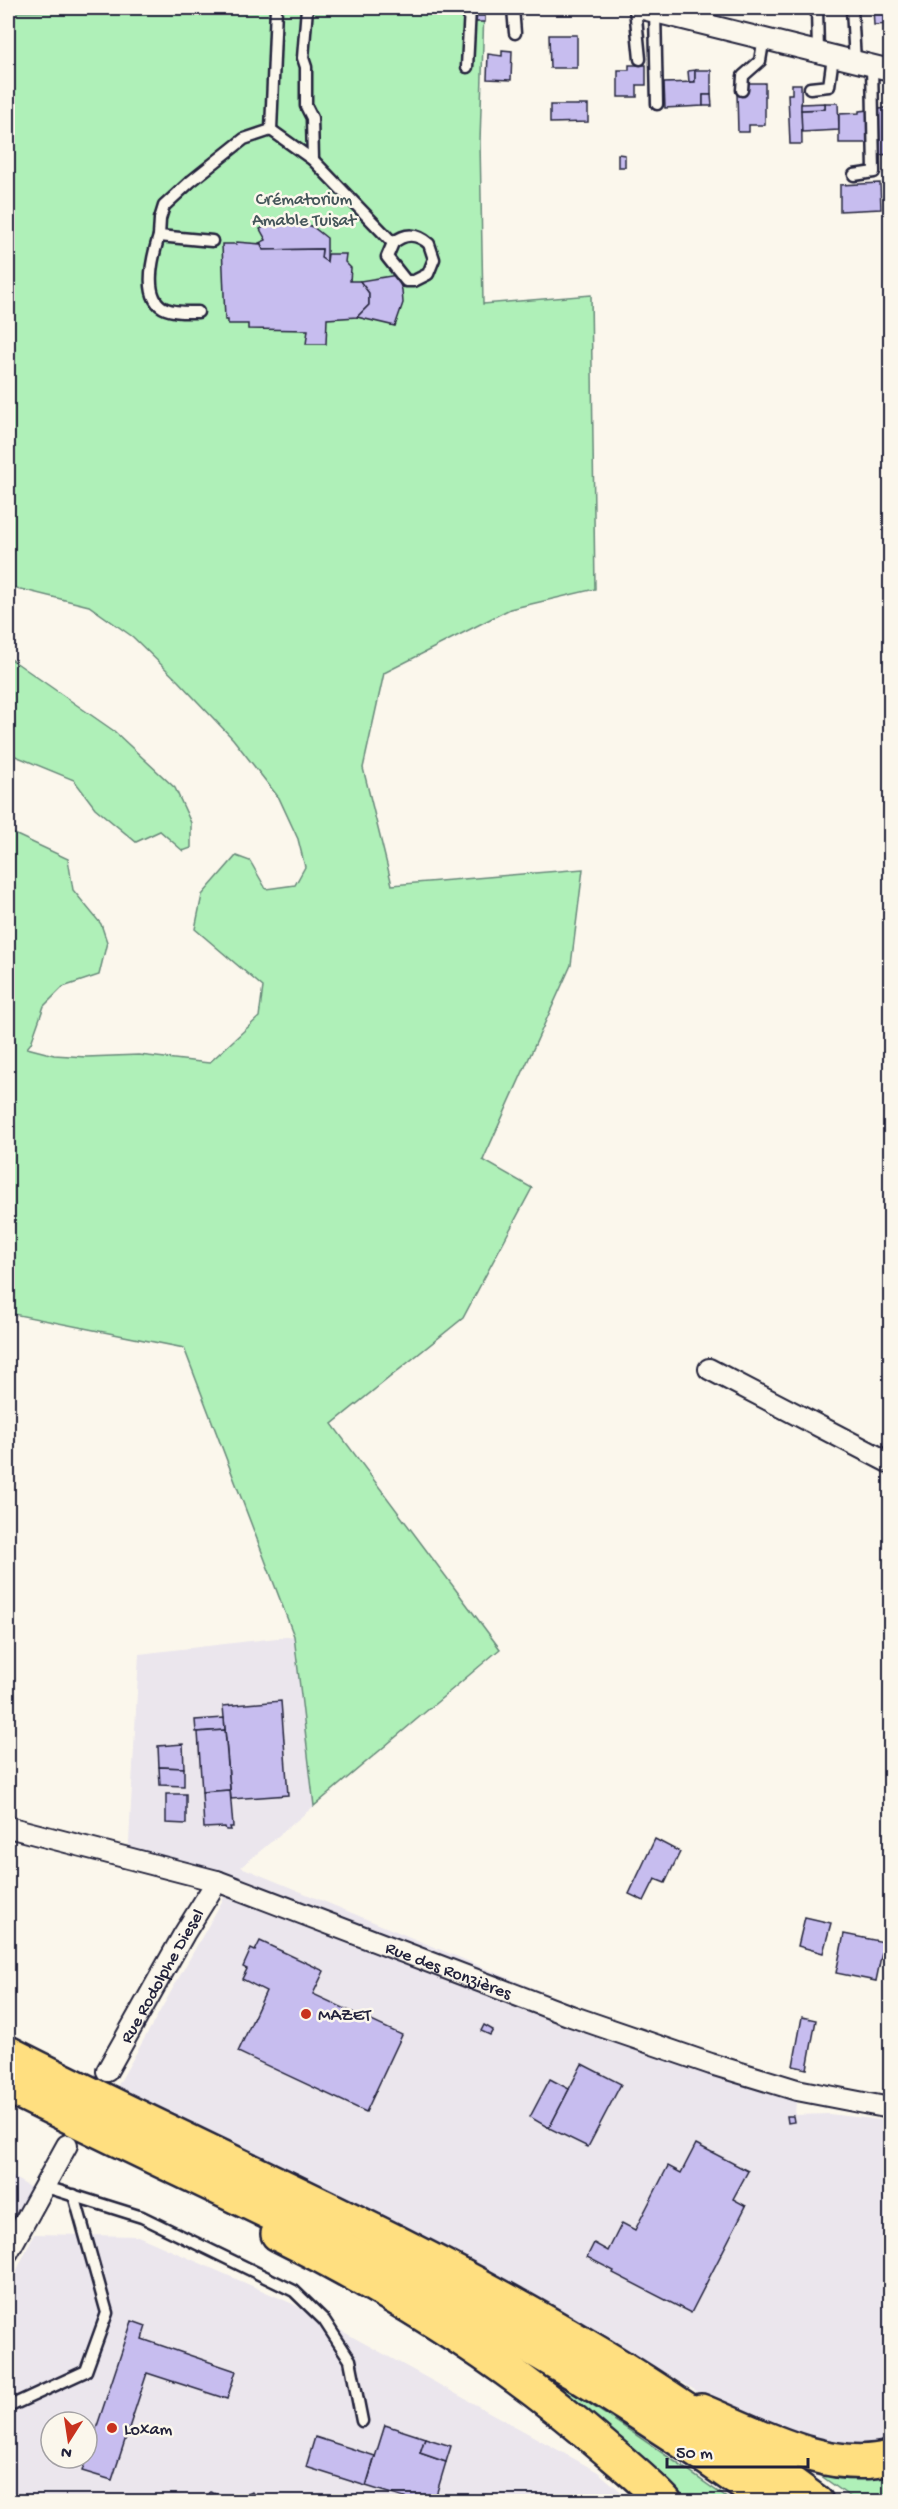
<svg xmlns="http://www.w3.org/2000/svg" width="898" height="2509" font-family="'Gochi Hand',sans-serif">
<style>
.built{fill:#ebe6ed;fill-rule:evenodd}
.green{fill:#aff0b8;stroke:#68897a;stroke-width:1.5}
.building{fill:#c7bdef;stroke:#22223b;stroke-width:1.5}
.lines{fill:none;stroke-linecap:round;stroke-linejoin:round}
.service-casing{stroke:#22223b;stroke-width:15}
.minor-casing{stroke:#22223b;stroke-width:24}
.trunk-casing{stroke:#22223b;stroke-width:38}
.motorway-casing{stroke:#22223b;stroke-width:38}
.service{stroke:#fbf7ec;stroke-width:10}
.minor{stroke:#fbf7ec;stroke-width:20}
.trunk{stroke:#ffdf80;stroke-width:33}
.motorway{stroke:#ffdf80;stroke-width:33}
.poi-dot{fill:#c8321e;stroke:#fbf7ec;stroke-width:2}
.labels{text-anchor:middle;stroke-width:5;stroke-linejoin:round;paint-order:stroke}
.park-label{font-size:18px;fill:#45565a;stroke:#fbf7ec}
.street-label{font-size:18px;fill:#22223b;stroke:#fbf7ec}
.poi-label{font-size:18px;fill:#22223b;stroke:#fbf7ec;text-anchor:start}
</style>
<rect width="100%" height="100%" fill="#fbf7ec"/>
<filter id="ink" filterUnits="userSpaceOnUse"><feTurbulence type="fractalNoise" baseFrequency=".0167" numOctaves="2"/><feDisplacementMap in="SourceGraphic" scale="12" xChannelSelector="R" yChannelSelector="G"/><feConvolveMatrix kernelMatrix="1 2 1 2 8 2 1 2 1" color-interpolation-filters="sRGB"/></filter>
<g filter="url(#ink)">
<g class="built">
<path d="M294,1636L314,1806L241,1867L574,2005L715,2054L795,2077L797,2090L795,2115L829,2114L890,2121V2449L793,2445L487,2273L113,2094L229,1889L128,1861L139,1654Z"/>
<path d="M8,2174L31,2188L8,2229Z"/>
<path d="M34,2234L138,2236L293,2304L598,2472L632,2501H8V2289ZM51,2422H87V2458H51Z"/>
</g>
<g class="green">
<path d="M411,8H484L480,142L483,304L591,295L595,589L510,609L384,673L363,768L392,885L583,869L571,965L483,1160L532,1188L463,1318L332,1424L500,1649L314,1806L294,1636L184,1348L8,1313V831L68,859L73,890L101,924L107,942L99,975L63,987L44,1006L31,1043L27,1048L54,1055L86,1057L139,1055L209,1063L259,1017L263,987L195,929L202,895L236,856L250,861L266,889L295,885L305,867L298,839L279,798L233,739L178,681L133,637L89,606L8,586V12Z"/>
<path d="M8,657L114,731L175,788L191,823V848L183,851L160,831L136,842L95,808L74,780L8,753Z"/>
<path d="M495,2348C578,2392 654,2447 731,2501H678Z"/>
<path d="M806,2465L890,2471V2501H856Z"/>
</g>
<g class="building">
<path d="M873,8H890V24L874,25Z"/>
<path d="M477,16H485V22H476Z"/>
<path d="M549,35H577V68H550Z"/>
<path d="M502,50L512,51L511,80L487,79L488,54L502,56Z"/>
<path d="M629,65H646V85H637V97H618V70H629Z"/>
<path d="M695,70V82H689L688,71Z"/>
<path d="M695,70H711V95H703V106L665,108L664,83L695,82Z"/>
<path d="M747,83H765V125H749V132H738L737,93H747Z"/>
<path d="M792,84H801L802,144H790L788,94H792Z"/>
<path d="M703,95H711L712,106H703Z"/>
<path d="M825,103H838L839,130L802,132L801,110L825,109Z"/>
<path d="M825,103V109L801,110V104Z"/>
<path d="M550,105H588V122L550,123Z"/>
<path d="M890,108V154L880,155L879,109Z"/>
<path d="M869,110L870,143H839V114L859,113V111Z"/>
<path d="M618,154L625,155V167H618Z"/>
<path d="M880,183L881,209L840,211V185Z"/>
<path d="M285,216V224L292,222L303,223L313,227L327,238V262L321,258L322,249L263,250L261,244H257L266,240L260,229Z"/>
<path d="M236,242L261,244L263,250L322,249L321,258L327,262L328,254H346L345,262L351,268L350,281H360L369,293V305L357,317L327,319L326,344H306L308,330L248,329V324H228V320H225L222,244H236Z"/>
<path d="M397,275L402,290L403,303L395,326L357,317L369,305V293L360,281Z"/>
<path d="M281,1701L288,1795L231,1799L223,1706Z"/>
<path d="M224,1718L225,1730L196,1732L195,1720Z"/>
<path d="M225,1730L230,1790L202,1792L198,1732Z"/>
<path d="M183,1744L184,1768L159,1767L158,1746Z"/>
<path d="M159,1767L184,1768V1786L160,1785Z"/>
<path d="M230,1790L233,1827H230L231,1830H226L225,1827L204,1828L202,1792Z"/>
<path d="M166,1794H186V1824L166,1823Z"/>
<path d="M655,1839L680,1852L665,1883L655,1879L644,1901L629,1894Z"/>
<path d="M805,1917L831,1923L823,1953L798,1946Z"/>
<path d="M844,1934L884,1942L876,1981L836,1973Z"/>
<path d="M260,1941L324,1971L313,1994L402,2035L366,2112L238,2052L266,1991L242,1979L247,1969L243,1967L251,1949L255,1951Z"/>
<path d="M802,2017L816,2020L807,2069L793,2066Z"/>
<path d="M484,2025L493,2030L490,2035L481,2031Z"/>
<path d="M582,2064L621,2084L588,2147L549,2128Z"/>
<path d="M550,2079L569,2089L549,2128L530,2117Z"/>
<path d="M787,2116H793L794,2122L788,2123Z"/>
<path d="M696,2144L748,2171L733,2199L746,2206L691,2313L613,2273L614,2271L587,2257L594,2243L608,2251L622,2223L635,2230L668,2166L681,2173Z"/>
<path d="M132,2321L146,2326L142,2339L236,2371L227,2399L147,2373L112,2480L82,2471Z"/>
<path d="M385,2425L425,2438L420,2453L446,2462L434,2502H417L366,2486Z"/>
<path d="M315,2437L375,2456L366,2486L306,2467Z"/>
<path d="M425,2438L451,2446L446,2462L420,2453Z"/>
<path d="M210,2492L239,2502H206Z"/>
<path d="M252,2492L255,2498L264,2502H240L242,2497Z"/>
</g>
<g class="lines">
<g class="service-casing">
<g id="service">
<path d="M307,8L303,58L306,67V106L312,118L313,160"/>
<path d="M513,8L515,33"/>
<path d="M635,8L640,59"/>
<path d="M708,8L711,25"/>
<path d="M817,8L818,53"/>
<path d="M852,8L855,62"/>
<path d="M655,11L657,104"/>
<path d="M467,67L470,8"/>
<path d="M810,88L829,86L833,57"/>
<path d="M742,90L743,76L760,61L764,37"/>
<path d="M271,130L313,160L393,243L387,257L406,281H414L428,274L434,259L429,244C417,233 405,233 393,243"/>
<path d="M854,175L874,172L872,65"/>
<path d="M159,236C153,255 141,299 166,309C176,313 187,312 198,312"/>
<path d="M212,241L159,236L160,219L164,206L190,182L244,139L271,130L276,8"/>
<path d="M43,2186L142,2217L294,2291L324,2320L350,2360L362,2421"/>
<path d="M8,2407L86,2371L107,2313L74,2195"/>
</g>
</g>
<g class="minor-casing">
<g id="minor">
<path d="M639,8C723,28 806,50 890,70"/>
<path d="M709,1369L890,1463"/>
<path id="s1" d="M8,1827L217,1881L571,2016L711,2064L797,2090L890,2108"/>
<path id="s2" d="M107,2071L184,1934L217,1881"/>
<path d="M8,2252L67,2145"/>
</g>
</g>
<g class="trunk-casing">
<g id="trunk">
<path d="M278,2234C395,2292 506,2361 604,2447C625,2465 646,2482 665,2502"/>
<path d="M701,2411C757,2434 828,2474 890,2458"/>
</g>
</g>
<g class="motorway-casing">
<g id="motorway">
<path d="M8,2053C198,2150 397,2233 581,2343C663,2391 740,2445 816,2502"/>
<path d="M8,2086C168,2166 333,2239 490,2325C586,2377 680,2437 769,2502"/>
</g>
</g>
<use href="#service" class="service"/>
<use href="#minor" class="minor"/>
<use href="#trunk" class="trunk"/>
<use href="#motorway" class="motorway"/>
</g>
</g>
<g class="poi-dot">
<circle cx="306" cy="2014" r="6"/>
<circle cx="112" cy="2428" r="6"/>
</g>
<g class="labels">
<g class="park-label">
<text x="304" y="204">Crématorium<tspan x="304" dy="21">Amable Tuisat</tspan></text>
</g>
<g class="street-label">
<text dy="6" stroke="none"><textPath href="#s1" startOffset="464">Rue des Ronzières</textPath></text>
<text dy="6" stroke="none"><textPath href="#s2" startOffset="110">Rue Rodolphe Diesel</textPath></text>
</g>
<g class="poi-label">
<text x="318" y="2020">MAZET</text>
<text x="124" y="2434">Loxam</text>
</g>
</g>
<rect width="898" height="2509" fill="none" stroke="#fbf7ec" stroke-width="30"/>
<rect x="15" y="15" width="868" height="2479" fill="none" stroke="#22223b" stroke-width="2" filter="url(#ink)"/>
<g transform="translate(69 2440) rotate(192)"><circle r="28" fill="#fbf7ec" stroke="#a4a2a5" stroke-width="1.5"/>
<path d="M0-4.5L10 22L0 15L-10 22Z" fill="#c8321e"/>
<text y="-9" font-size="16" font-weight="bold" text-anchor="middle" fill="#22223b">N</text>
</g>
<path d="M667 2458v9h141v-9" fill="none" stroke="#22223b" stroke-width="3"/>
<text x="676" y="2458" font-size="18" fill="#22223b" stroke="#fbf7ec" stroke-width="4.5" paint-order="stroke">50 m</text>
</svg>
